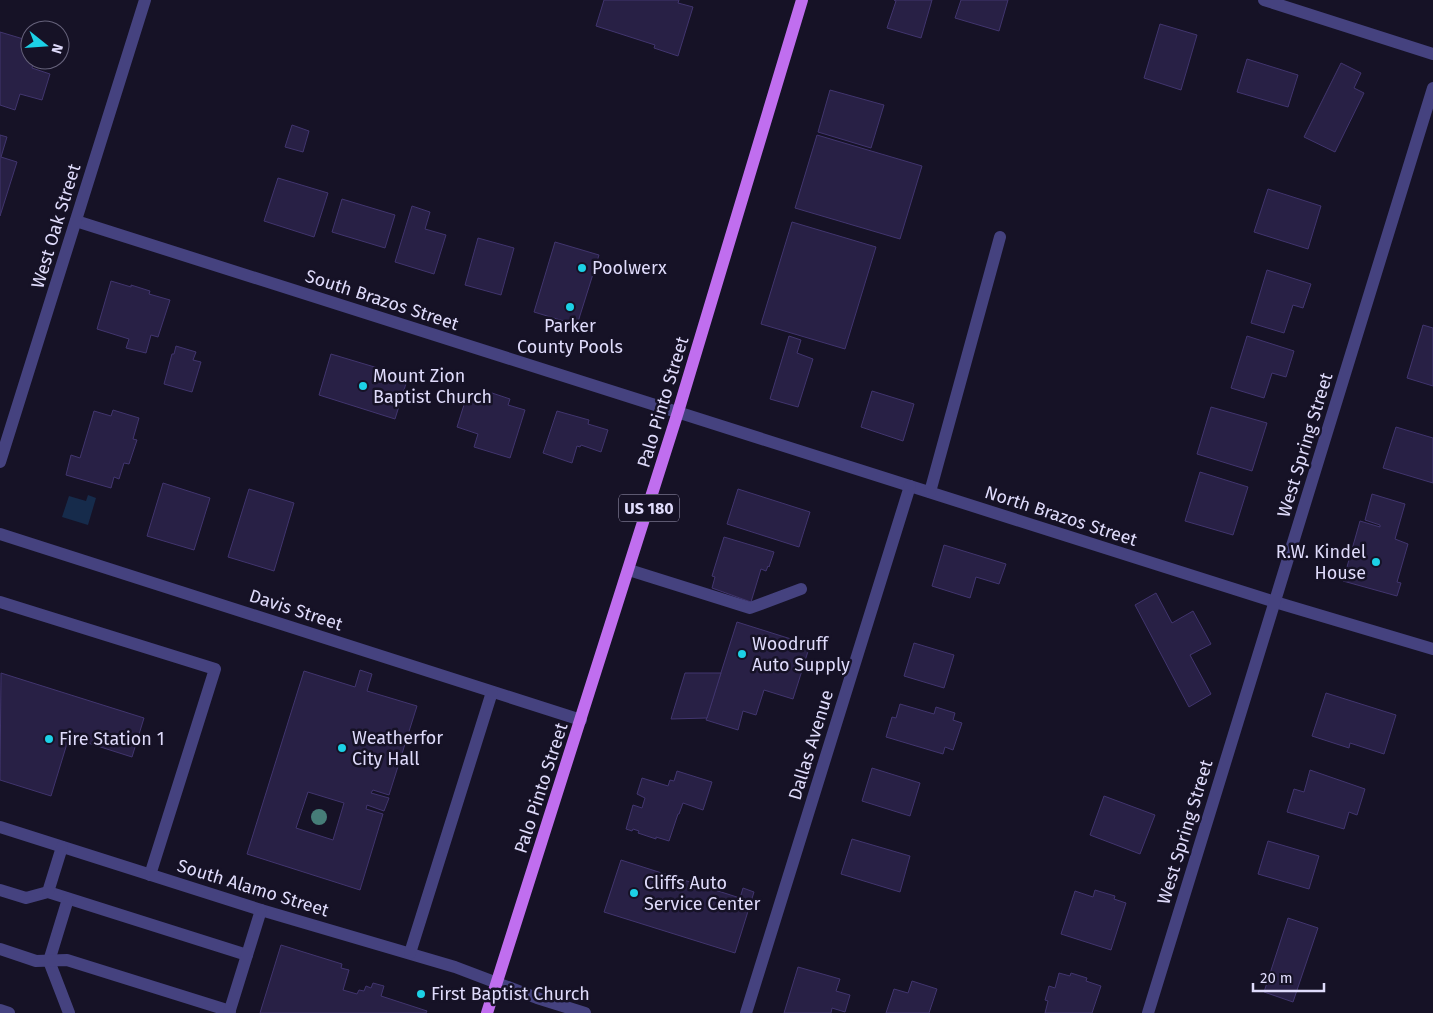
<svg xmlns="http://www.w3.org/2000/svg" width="1433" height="1013" font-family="'Fira Sans',sans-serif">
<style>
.water{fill:#162b4b}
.building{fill:#282045;stroke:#41356e;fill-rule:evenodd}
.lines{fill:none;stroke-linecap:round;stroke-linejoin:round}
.minor{stroke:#45427f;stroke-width:12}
.major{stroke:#c06eef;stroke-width:12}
.tree{fill:#467d78}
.poi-dot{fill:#1cd1e6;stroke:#161226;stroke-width:2}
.labels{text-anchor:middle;stroke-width:5;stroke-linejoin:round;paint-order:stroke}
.shield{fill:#161226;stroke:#a39fbb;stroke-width:1}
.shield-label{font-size:16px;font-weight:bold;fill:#dfdbfb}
.street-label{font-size:18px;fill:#dfdbfb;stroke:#161226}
.poi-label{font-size:18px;fill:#dfdbfb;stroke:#161226;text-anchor:start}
</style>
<rect width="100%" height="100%" fill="#161226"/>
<path class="water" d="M88,495L96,498L88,525L62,517L69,496L86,501Z"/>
<g class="building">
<path d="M604,0H679L678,3L693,7L678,56L654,48L655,45L596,26Z"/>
<path d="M894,0H932L921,38L887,28L896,1Z"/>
<path d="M961,0H1008L999,31L955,18Z"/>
<path d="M1160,24L1197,35L1181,90L1144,78Z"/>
<path d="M0,32L30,41V60H34L32,68L50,74L42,100L20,94L15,110L0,105Z"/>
<path d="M1247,59L1298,75L1288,107L1237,92Z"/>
<path d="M1341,63L1361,73L1354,88L1364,93L1335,152L1304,137Z"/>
<path d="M830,90L884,105L871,148L818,132Z"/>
<path d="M292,125L309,131L303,152L285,147Z"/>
<path d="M0,135L7,137L1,157L17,162L0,216Z"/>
<path d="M817,135L922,166L900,239L795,208Z"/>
<path d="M278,178L328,193L314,237L264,221Z"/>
<path d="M1268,189L1321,206L1308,249L1254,232Z"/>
<path d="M342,199L395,215L385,248L332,232Z"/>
<path d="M412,206L430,212L425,229L446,235L434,274L395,262Z"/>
<path d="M792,222L876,247L845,349L761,324Z"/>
<path d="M478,238L514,248L501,295L465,285Z"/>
<path d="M555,242L599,255L577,325L534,312Z"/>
<path d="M1267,270L1311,284L1303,308L1293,305L1284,333L1251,323Z"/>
<path d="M111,281L131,287V285L150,291L149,294L170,300L158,337L151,335L146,353L126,348L129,339L97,329Z"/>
<path d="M1423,325L1433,328V386L1407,378Z"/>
<path d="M789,336L801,340L797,353L813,359L798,407L770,399Z"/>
<path d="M1247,336L1294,351L1286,377L1272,373L1264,398L1231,388Z"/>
<path d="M176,346L196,352L193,360L201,362L192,392L164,384L172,354H174Z"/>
<path d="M331,354L408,377L395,419L319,395Z"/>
<path d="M486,391L510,399L508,405L525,410L510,458L474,447L478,434L457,427L468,392L485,397Z"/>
<path d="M872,391L914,404L903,441L861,427Z"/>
<path d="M1211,407L1267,423L1252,471L1197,454Z"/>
<path d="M113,410L139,418L133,439L137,440L129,464L124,463L119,479L114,477L111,488L66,475L71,455L80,458L94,411L111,416Z"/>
<path d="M557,411L589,420L588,424L608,430L601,452L581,445L580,447L577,446L572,463L543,453Z"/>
<path d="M1396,427L1433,438V483L1383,468Z"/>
<path d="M1200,472L1248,487L1233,535L1185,521Z"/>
<path d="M163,483L210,498L194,550L147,536Z"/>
<path d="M249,489L294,503L274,571L228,557Z"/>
<path d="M738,489L810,512L799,547L727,524Z"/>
<path d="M1372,494L1405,504L1395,539L1408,544L1397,582L1401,583L1397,596L1343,581L1360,521L1380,527V525L1365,520Z"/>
<path d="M724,537L774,552L769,567L768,566L766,571L761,569L751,602L712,588L715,577L712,576Z"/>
<path d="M944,545L1006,564L999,584L976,577L970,598L932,586Z"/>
<path d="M1156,593L1172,623L1193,611L1211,644L1190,655L1211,694L1189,707L1135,605Z"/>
<path d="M737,622L810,645L793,699L764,690L756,715L743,711L738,730L706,720Z"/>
<path d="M914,643L954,655L944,688L904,676Z"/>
<path d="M360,670L372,674L367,691L417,706L389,795L373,790L371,793L389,798L384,811L367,805L366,809L383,814L360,890L247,854L304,671L355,687ZM308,792L344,803L333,840L296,828Z"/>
<path d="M1,673L144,718L132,757L69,737L51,796L0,780Z"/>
<path d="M685,673H721L707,718L671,719Z"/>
<path d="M1326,693L1396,715L1384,754L1350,743L1349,748L1312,736Z"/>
<path d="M900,704L934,714L936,707L955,713L953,720L962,723L953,750L945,747L943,754L886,737L892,717L896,718Z"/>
<path d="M872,768L920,783L910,816L862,801Z"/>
<path d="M1310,770L1365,789L1357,815L1349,812L1344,829L1287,812L1294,789L1304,792Z"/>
<path d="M677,771L712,782L703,810L683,803L679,814H678L669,841L656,837V839L638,833L639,831L633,829L632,831L626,829L633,805L642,808L645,798L637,794L642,778L668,786L670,780L674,781Z"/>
<path d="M1104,796L1155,815L1140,854L1090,835Z"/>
<path d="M852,839L910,856L900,892L841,874Z"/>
<path d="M1268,841L1319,856L1309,889L1258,874Z"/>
<path d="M621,860L740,898L743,888L754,892L735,953L604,912Z"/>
<path d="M1095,890L1115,896L1114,899L1126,903L1111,950L1061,934L1075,891L1093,897Z"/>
<path d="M1288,918L1318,928L1293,1002L1264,992Z"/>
<path d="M281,945L342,964L341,968L349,970L343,990L357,994L359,990L364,991L366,986L371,988L373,983L384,986L381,996L427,1011L426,1013H260Z"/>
<path d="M798,967L840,979L836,991L850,995L845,1012L832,1008L831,1013H784Z"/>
<path d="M1059,973L1070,976L1071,973L1087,978L1086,981L1101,986L1092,1013H1045L1048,1001L1045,1000L1049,986L1055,988Z"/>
<path d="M912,981L937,989L929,1013H886L894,989L908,993Z"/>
</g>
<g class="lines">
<g class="minor">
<path d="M1264,0L1433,54"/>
<path d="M76,221L1275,602L1433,649"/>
<path d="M0,462L145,0"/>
<path d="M930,492L1000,237"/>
<path d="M0,534L581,720"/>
<path d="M629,570L750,608L801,589"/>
<path d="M0,602L215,669L150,875"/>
<path d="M0,827L261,910L455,967L537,998L585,1013"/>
<path d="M0,890L26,898L48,892L247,955"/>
<path d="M48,892L62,847"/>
<path d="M68,899L49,961L69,1013"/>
<path d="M0,949L36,961L67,960L230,1011"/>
<path d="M410,953L492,692"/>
<path d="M0,1010L9,1013"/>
<path d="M229,1013L261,910"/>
<path d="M746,1013L910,486"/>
<path d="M1148,1013L1433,88"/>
</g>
<path class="major" d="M487,1013L678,412L802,0"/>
</g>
<circle class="tree" cx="319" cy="817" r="8"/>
<g class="poi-dot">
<circle cx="582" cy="268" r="5"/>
<circle cx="570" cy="307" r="5"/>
<circle cx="363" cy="386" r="5"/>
<circle cx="1376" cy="562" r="5"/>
<circle cx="742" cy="654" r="5"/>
<circle cx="49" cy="739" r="5"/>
<circle cx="342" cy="748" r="5"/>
<circle cx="634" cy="893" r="5"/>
<circle cx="421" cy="994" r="5"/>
</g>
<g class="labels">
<rect class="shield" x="619" y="494.5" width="60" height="27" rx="4"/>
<g class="shield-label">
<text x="649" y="514">US 180</text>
</g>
<g class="street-label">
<text transform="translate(56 226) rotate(-73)" y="6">West Oak Street</text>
<text transform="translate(382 300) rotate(18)" y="6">South Brazos Street</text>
<text transform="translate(663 402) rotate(-73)" y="6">Palo Pinto Street</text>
<text transform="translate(1305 445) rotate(-73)" y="6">West Spring Street</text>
<text transform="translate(1061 516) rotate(18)" y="6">North Brazos Street</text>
<text transform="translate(296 610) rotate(18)" y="6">Davis Street</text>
<text transform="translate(811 745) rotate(-73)" y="6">Dallas Avenue</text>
<text transform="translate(541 788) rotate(-72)" y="6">Palo Pinto Street</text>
<text transform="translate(1185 832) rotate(-73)" y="6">West Spring Street</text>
<text transform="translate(253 888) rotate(17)" y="6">South Alamo Street</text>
</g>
<g class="poi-label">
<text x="592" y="274">Poolwerx</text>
<text x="570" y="332" text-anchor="middle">Parker<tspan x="570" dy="21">County Pools</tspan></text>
<text x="373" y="382">Mount Zion<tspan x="373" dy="21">Baptist Church</tspan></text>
<text x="1366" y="558" text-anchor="end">R.W. Kindel<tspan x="1366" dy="21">House</tspan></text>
<text x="752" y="650">Woodruff<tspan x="752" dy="21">Auto Supply</tspan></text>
<text x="352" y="744">Weatherfor<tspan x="352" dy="21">City Hall</tspan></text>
<text x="59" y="745">Fire Station 1</text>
<text x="644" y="889">Cliffs Auto<tspan x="644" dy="21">Service Center</tspan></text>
<text x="431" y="1000">First Baptist Church</text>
</g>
</g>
<g transform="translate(45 45) rotate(107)"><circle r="24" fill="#161226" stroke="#66627b"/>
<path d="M0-4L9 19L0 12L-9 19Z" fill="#1cd1e6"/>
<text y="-8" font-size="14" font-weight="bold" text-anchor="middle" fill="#dfdbfb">N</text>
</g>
<path d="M1253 983v8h71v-8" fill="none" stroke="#dfdbfb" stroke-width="2.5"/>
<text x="1260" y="983" font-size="15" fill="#dfdbfb" stroke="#161226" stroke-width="4" paint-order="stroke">20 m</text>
</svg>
